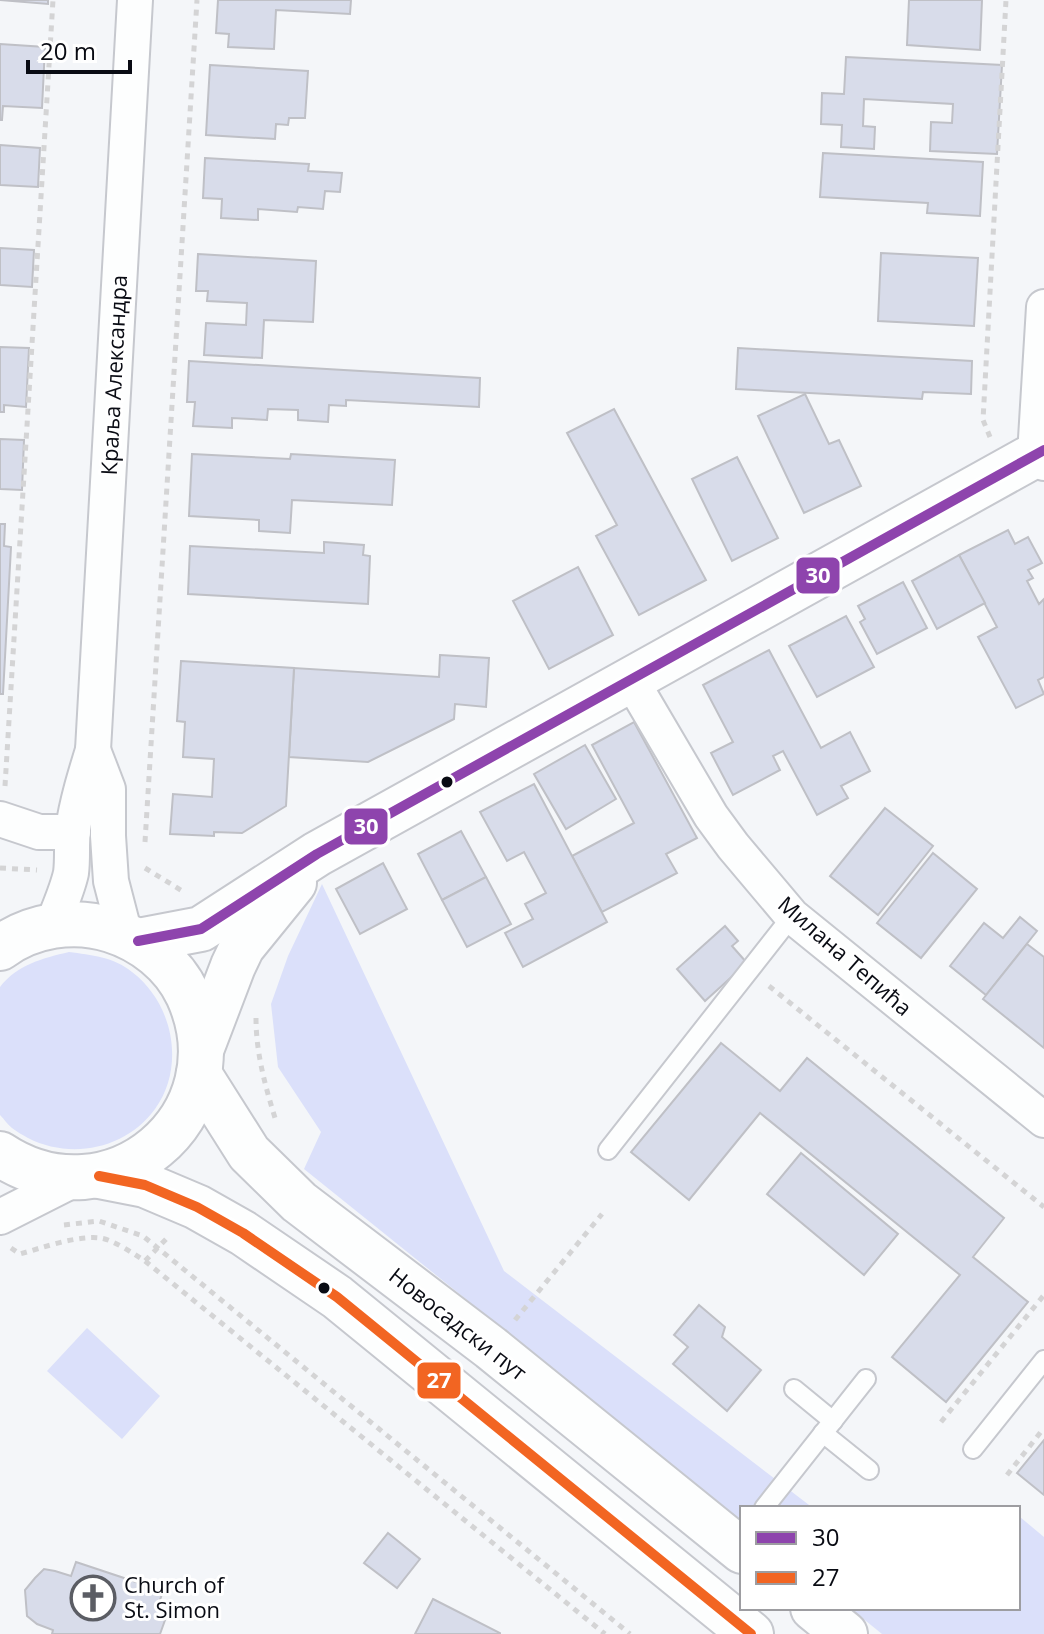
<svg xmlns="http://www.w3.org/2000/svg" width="1044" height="1634" font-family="'Open Sans',sans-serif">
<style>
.green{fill:#dbe0fa}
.building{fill:#d8dcea;stroke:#bfc0c6;stroke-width:2}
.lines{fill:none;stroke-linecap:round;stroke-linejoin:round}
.service-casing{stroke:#c6c8ce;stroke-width:22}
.minor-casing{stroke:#c6c8ce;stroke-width:38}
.tertiary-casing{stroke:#c6c8ce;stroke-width:48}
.primary-casing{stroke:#c6c8ce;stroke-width:48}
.path{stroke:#d4d4d5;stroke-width:5;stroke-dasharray:6 6;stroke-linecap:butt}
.service{stroke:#fdfefe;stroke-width:18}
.minor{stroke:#fdfefe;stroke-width:34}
.tertiary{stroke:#fdfefe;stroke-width:44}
.primary{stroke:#fdfefe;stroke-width:44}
.bus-1-casing{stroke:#fff;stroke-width:16}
.bus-2-casing{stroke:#fff;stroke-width:16}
.bus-1{stroke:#8e44ad;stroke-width:10}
.bus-2{stroke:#f26522;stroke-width:10}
.bus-dot{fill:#090b13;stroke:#fff;stroke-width:3}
.labels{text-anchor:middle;stroke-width:6;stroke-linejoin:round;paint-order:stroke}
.street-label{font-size:22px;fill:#090b13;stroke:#fff}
.poi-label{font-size:22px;fill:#090b13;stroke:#fff;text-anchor:start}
.line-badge{stroke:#fff;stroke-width:3}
.badge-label{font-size:22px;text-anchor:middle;font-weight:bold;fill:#fff}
</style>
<rect width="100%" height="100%" fill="#f4f6f9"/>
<g class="green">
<path d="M322,884L504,1271L813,1508H742V1521L304,1169L321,1132L278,1067L271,1004L288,956Z"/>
<path d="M69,952C91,955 114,957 132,972C173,1003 186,1066 155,1109C126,1149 71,1160 28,1138C23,1135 17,1132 12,1128C8,1125 4,1119 0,1115V987C17,965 43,958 69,952Z"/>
<path d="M87,1328L160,1396L122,1439L47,1371Z"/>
<path d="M1020,1517L1044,1537V1634H882L850,1608H1018V1519Z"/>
</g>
<g class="building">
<path d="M0,0H48V4Z"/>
<path d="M218,0H351L350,14L276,10L274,49L228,47L229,34L216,33Z"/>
<path d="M909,0H982L980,50L907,45Z"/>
<path d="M0,44L45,47L42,108L3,106L2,120H0Z"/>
<path d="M846,57L1002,65L997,154L930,151L931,122L952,123L953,104L864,99L863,126L875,127L874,149L841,147L842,125L821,124L822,93L844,94Z"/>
<path d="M210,65L308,71L305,118H289L288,125L276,124L275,139L206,135Z"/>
<path d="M0,145L40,148L38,187L0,185Z"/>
<path d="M823,153L983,162L980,216L927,213L928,203L820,197Z"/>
<path d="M205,158L309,164L308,171L342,173L340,192L325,191L323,209L298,207L297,212L258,209V220L221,218L222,199L203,198Z"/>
<path d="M0,248L34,250L32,287L0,285Z"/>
<path d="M881,253L978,258L974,326L878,321Z"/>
<path d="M198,254L316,261L313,322L264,320L262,358L204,355L206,323L246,325L247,303L207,301L208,291H196Z"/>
<path d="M0,347L29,348L26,407L4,405V412H0Z"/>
<path d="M738,348L972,361L971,394L923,392L922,399L736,389Z"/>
<path d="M189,361L480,378L479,407L346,400V406L329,405L328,422L298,420V410L268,409L267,420L232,418V428L193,426L195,402H187Z"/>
<path d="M805,394L829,444L839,440L861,486L804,513L758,416Z"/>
<path d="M614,409L706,580L639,615L596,536L617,525L567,433Z"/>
<path d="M0,439L24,440L22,490L0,489Z"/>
<path d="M192,454L290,459L291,454L395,460L392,505L292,500L290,533L259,531V520L189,516Z"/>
<path d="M737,457L778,538L732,561L692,479Z"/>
<path d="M0,524H5L4,546L11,547L3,694H0Z"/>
<path d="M1008,530L1015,544L1028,537L1042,563L1028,570L1033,578L1027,581L1039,604L1044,599V677L1038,680L1044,694L1016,708L978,637L997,627L959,555Z"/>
<path d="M324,542L364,545L363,555L370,556L368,604L188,594L190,546L324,553Z"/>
<path d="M959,555L985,603L937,629L912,581Z"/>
<path d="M578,567L613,635L549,669L513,601Z"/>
<path d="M903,582L927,628L877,654L860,622L865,619L858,606Z"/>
<path d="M846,616L874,667L817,697L789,646Z"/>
<path d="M769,650L821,748L850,732L870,771L841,786L848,798L817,815L783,751L773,756L780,770L733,795L711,753L733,742L703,685Z"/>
<path d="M440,655L489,658L486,707L455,704L454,719L368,762L289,757L294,668L439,677Z"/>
<path d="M181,661L294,668L286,806L242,833L214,832V836L170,834L173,794L212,797L214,759L183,757L185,722L177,721Z"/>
<path d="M634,722L697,838L666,854L677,873L602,912L572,856L634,823L592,745Z"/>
<path d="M585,745L616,799L566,829L534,774Z"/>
<path d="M534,784L607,922L523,967L505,933L533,919L525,904L546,893L524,852L507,861L480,812Z"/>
<path d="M885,808L933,846L878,915L830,876Z"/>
<path d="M461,831L486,877L442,900L418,854Z"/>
<path d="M933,853L977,889L921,958L877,923Z"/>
<path d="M383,863L407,909L360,934L336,889Z"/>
<path d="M486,877L511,924L467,947L442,900Z"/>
<path d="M1020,917L1037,931L986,995L950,966L984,923L1003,938Z"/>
<path d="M725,926L738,941L732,946L747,963L705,1001L677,969Z"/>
<path d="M1027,944L1044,957V1048L983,999Z"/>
<path d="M721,1043L780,1091L807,1058L1004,1218L973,1257L1028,1302L946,1402L892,1357L960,1275L760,1113L689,1200L631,1152Z"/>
<path d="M801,1153L898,1234L864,1275L767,1194Z"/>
<path d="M699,1305L725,1327L722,1337L761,1370L727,1411L673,1364L688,1347L674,1335Z"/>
<path d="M1044,1440V1495L1017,1473Z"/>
<path d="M388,1533L420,1559L397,1588L364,1563Z"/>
<path d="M76,1562L163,1591L158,1606L169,1609L160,1634H52L53,1630L37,1624L27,1616L25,1590L35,1578L44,1569L55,1571L71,1576Z"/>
<path d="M433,1599L500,1633V1634H415Z"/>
</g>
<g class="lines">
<g class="service-casing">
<g id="service">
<path d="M608,1150L792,916"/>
<path d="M794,1389L833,1421"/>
<path d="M823,1433L869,1470"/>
<path d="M973,1449L1044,1360"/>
<path d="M764,1508L866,1379"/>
</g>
</g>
<g class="minor-casing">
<g id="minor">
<path d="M1044,307L1035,455L1044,463"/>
<path d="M631,680L711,816L733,846L792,916L1044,1120"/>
<path d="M93,750L108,789V836L111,881L125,935"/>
<path d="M0,819L39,832H73"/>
<path d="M52,926C59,908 67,891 71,873C73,858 71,844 73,829C77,802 85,776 93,750L135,0"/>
<path d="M0,1217L77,1178"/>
</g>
</g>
<g class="tertiary-casing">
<g id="tertiary">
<path d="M138,941L201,929L317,854L1044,450"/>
<path d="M201,1050L233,966L242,947L294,883"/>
</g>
</g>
<g class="primary-casing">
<g id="primary">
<path d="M0,948C31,925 74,918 111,930C143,940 173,963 188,995C243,1116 110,1227 0,1154"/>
<path d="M199,1074L249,1153L299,1202L491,1348L742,1551"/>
<path d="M99,1176L145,1185L197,1207L243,1233L337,1297L751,1634"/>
<path d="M813,1608L845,1634"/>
</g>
</g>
<g class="path">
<path d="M990,437L983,420L1006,0"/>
<path d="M5,786L53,0"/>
<path d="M145,842L197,0"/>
<path d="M0,868L37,870"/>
<path d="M145,868L184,892"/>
<path d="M769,986L1044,1207"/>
<path d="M256,1018C256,1053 265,1085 275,1118"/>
<path d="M64,1225L99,1221L143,1236L630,1634"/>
<path d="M11,1248L20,1254C41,1248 78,1235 100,1238C112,1239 134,1254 145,1261L169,1236"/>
<path d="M145,1261L605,1634"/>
<path d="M515,1320L602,1214"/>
<path d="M941,1422L1044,1295"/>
<path d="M1007,1475L1044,1428"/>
</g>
<use href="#service" class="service"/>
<use href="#minor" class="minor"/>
<use href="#tertiary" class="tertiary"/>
<use href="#primary" class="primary"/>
<g class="bus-1-casing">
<path id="bus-1" d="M138,941L201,929L317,854L1044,450"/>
</g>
<g class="bus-2-casing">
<path id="bus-2" d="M99,1176L145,1185L197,1207L243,1233L337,1297L751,1634"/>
</g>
<use href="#bus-1" class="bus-1"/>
<use href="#bus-2" class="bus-2"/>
</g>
<defs>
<g id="church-ring" transform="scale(2.3)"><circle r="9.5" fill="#fff" stroke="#5b5d64" stroke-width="1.5"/><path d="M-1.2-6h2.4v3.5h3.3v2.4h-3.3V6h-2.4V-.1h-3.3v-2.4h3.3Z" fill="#5b5d64"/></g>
</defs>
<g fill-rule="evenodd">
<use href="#church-ring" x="93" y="1598"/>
</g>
<g class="bus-dot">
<circle cx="447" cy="782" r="7"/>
<circle cx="324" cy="1288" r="7"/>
</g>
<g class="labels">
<g class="street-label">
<text transform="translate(114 375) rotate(-87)" y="8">Краља Александра</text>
<text transform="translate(845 956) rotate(41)" y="8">Милана Тепића</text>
<text transform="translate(458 1324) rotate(38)" y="8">Новосадски пут</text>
</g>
<g class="poi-label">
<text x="124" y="1593">Church of<tspan x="124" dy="25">St. Simon</tspan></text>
</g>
</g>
<g class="line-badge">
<rect x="795" y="556" width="46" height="39" rx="8" fill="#8e44ad"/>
<rect x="343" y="807" width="46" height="39" rx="8" fill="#8e44ad"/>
<rect x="416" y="1361" width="46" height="39" rx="8" fill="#f26522"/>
</g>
<g class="badge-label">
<text x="818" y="583">30</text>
<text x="366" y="834">30</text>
<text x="439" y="1388">27</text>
</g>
<rect x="740" y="1506" width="280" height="104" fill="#ffffff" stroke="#9d9da1" stroke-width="2"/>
<rect x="756" y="1532" width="40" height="12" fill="#8e44ad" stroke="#9d9da1" stroke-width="2"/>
<text x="812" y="1546" font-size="24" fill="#090b13">30</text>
<rect x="756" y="1572" width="40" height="12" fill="#f26522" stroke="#9d9da1" stroke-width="2"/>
<text x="812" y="1586" font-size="24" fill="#090b13">27</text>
<path d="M28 60v12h102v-12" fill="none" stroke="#090b13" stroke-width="4"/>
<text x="40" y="60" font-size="24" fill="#090b13" stroke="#ffffff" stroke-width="6" paint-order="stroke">20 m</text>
</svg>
